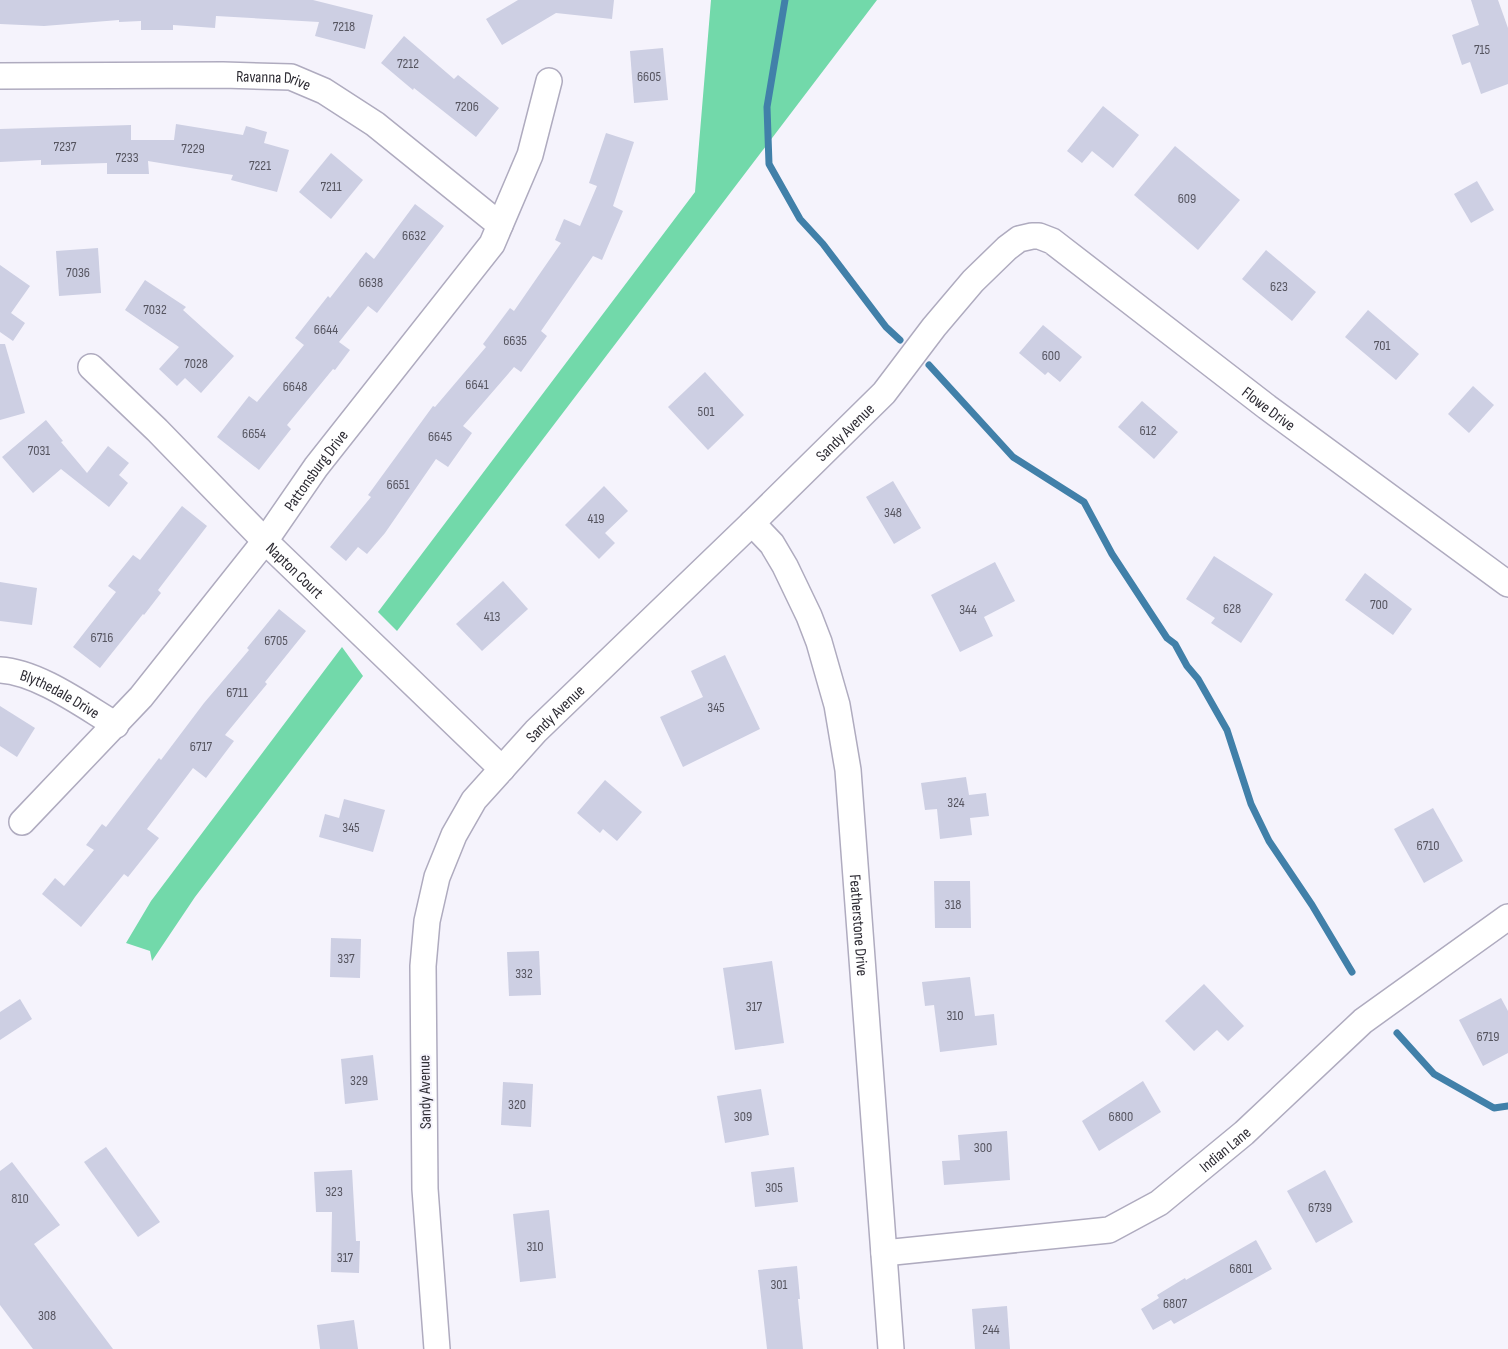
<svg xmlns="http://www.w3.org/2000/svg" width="1508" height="1349" font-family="'Sofia Sans Condensed',sans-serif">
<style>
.forest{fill:#72d9aa}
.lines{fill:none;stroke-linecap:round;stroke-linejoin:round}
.stream{stroke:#4180a9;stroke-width:7}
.building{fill:#cdcfe3}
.minor-casing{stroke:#afabbf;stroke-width:28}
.minor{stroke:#fff;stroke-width:25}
.labels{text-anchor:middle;stroke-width:4;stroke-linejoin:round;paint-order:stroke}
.number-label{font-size:14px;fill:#565560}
.street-label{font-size:16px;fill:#2e2c34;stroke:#f5f3fc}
</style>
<rect width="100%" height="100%" fill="#f5f3fc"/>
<g class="forest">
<path d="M711,0H877L397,631L378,612L695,192Z"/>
<path d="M342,647L363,676L195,897L152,961L150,951L126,943L151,901Z"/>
</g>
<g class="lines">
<g class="stream">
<path d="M785,0L767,107L769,164L800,219L823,244L886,327L900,340"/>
<path d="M929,365L1013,457L1084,502L1112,554L1167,638L1175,644L1187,666L1198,679L1227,730L1251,804L1269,841L1312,905L1352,972"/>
<path d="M1397,1033L1434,1074L1494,1108L1508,1106"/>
</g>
</g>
<g class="building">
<path d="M0,0H313L373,15L365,49L315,36L319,22L216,16L215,28L173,25V30H141V21L119,22V20L44,26L0,24Z"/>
<path d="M518,0H614L612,19L556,13L502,45L486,19Z"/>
<path d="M1471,0H1498L1508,28V84L1481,94L1470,62L1462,65L1452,35L1479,25Z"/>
<path d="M404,36L454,79L458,75L499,108L476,137L414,88L413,90L381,63Z"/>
<path d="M663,48L668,100L634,103L630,51Z"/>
<path d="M1103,106L1139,135L1113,168L1092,151L1082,163L1067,151Z"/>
<path d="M176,124L243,135L246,126L267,132L264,143L289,150L277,192L231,180L233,175L148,161L149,174H107V163L41,165V160L0,162V129L131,125V140H174Z"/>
<path d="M606,133L634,142L613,206L623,211L602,260L593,256L541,331L547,336L521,372L514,367L463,426L472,433L448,467L436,459L385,533L367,554L358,547L346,561L330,547L371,497L368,495L433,406L435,407L486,347L483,344L510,308L514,311L561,243L555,240L564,219L580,226L597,186L589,183Z"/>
<path d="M1175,146L1240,200L1198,250L1134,195Z"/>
<path d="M331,153L363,180L331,219L299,192Z"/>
<path d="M1477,181L1494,210L1471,223L1454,194Z"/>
<path d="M415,204L444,226L377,313L368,306L339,342L350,350L335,370L333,369L287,425L291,429L259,470L217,437L249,396L257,402L304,345L295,338L328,296L330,298L366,252L374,259Z"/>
<path d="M98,248L101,293L59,296L56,251Z"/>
<path d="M1266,250L1316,292L1292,321L1242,279Z"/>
<path d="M0,265L30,286L11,313L25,323L13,341L0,332Z"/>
<path d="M145,280L186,307L183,310L234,356L201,393L185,378L177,386L159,369L179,347L125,310Z"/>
<path d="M1368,310L1419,354L1396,380L1345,337Z"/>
<path d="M1043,325L1082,357L1060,382L1048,372L1045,375L1019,353Z"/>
<path d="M0,344H5L25,413L0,420Z"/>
<path d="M705,372L744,415L708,450L668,407Z"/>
<path d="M1473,386L1494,405L1469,433L1448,414Z"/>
<path d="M1142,401L1178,432L1154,459L1118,427Z"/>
<path d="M46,420L63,441L61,442L87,473L108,446L129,463L119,475L128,483L109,507L61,469L33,493L2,457Z"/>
<path d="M893,481L921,528L894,544L866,497Z"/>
<path d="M604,486L628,511L605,533L615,543L599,559L565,525Z"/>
<path d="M182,506L207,526L158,590L161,593L144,615L143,614L100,668L73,647L116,592L108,586L133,555L140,560Z"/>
<path d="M1214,556L1273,594L1241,643L1211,623L1215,618L1186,599Z"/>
<path d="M995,562L1015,601L984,617L993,636L960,652L931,595Z"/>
<path d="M1365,573L1412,609L1393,635L1345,600Z"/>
<path d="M503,581L528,609L482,651L456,624Z"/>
<path d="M0,582L37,588L32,625L0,621Z"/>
<path d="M279,609L306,631L265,682L267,684L225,735L234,741L206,778L193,768L147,829L159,838L128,877L124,874L81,927L42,894L55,878L64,886L94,850L86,845L102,824L106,827L159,758L161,760L204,703L249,650L247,648Z"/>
<path d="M725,655L760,729L683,767L660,717L703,697L691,671Z"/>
<path d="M0,706L35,728L17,757L0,746Z"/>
<path d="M966,777L969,795L986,793L989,816L970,818L972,835L940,839L937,809L925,810L921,783Z"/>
<path d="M605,780L642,812L617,841L603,829L600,833L577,813Z"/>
<path d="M344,799L385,810L373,852L319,837L325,814L339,818Z"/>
<path d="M1433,808L1463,861L1424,883L1394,829Z"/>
<path d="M934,881H970L971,928H935Z"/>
<path d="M331,938L361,939L360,978L330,977Z"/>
<path d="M539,951L541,995L509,996L507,952Z"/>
<path d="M772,961L784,1043L735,1050L723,968Z"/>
<path d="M970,977L975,1016L994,1014L997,1045L940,1052L934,1005L925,1006L922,982Z"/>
<path d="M1204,984L1244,1026L1228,1041L1217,1030L1194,1051L1165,1021Z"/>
<path d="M1501,998L1508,1011V1053L1483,1066L1459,1020Z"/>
<path d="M20,999L32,1019L0,1040V1012Z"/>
<path d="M373,1055L378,1100L345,1104L341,1059Z"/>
<path d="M1143,1081L1161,1112L1099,1151L1082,1121Z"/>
<path d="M503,1082L533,1084L531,1127L501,1125Z"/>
<path d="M761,1089L769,1135L725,1143L717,1096Z"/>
<path d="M1007,1131L1010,1180L944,1185L942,1161L960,1160L958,1135Z"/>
<path d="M106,1147L160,1222L138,1237L84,1162Z"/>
<path d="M12,1162L60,1225L34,1244L113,1349H33L0,1305V1171Z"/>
<path d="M794,1167L798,1202L755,1207L751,1172Z"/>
<path d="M352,1170L356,1241H360L359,1273L331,1272L332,1212H316L314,1172Z"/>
<path d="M1325,1170L1353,1222L1316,1243L1287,1191Z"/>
<path d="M549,1210L556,1278L520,1282L513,1214Z"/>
<path d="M1256,1240L1272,1269L1174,1324L1171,1320L1153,1330L1141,1309L1159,1298L1157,1295L1185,1278L1186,1280Z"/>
<path d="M797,1266L800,1299H798L803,1349H767L758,1270Z"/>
<path d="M1007,1306L1010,1349H975L972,1309Z"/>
<path d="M354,1320L358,1349H320L317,1325Z"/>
</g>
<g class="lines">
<g class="minor-casing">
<g id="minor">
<path id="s1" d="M0,76L223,75L291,77L324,91L375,124L500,225"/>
<path id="s2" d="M91,367L157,430L265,541L502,769"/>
<path id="s3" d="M752,523L772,544L785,566L809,616L819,642L837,705L848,770L891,1349"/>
<path id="s4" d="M0,670C38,672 84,706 116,725"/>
<path id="s5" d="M22,822L141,697L265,541L316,467L492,244L530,155L549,81"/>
<path id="s6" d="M884,1253L1109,1230L1159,1203L1244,1133L1363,1021L1508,917"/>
<path id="s7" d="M437,1349L425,1189L423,966L427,921L437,877L454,835L474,800L536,731L752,523L884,393L934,327L973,281L1007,248L1019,239L1032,236H1039L1052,241L1267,407L1508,584"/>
</g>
</g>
<use href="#minor" class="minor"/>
</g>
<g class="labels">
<g class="number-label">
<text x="344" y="31">7218</text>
<text x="1482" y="54">715</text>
<text x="408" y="68">7212</text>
<text x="649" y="81">6605</text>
<text x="467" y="111">7206</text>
<text x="65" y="151">7237</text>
<text x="193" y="153">7229</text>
<text x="127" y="162">7233</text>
<text x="260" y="170">7221</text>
<text x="331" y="191">7211</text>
<text x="1187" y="203">609</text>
<text x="414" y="240">6632</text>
<text x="78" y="277">7036</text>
<text x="371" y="287">6638</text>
<text x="1279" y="291">623</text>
<text x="155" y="314">7032</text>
<text x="326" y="334">6644</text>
<text x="515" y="345">6635</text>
<text x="1382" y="350">701</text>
<text x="1051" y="360">600</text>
<text x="196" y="368">7028</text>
<text x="477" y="389">6641</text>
<text x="295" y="391">6648</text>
<text x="706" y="416">501</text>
<text x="1148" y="435">612</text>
<text x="254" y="438">6654</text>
<text x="440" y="441">6645</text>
<text x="39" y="455">7031</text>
<text x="398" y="489">6651</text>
<text x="893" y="517">348</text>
<text x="596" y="523">419</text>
<text x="1379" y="609">700</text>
<text x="1232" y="613">628</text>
<text x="968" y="614">344</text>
<text x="492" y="621">413</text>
<text x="102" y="642">6716</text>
<text x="276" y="645">6705</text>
<text x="237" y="697">6711</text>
<text x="716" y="712">345</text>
<text x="201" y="751">6717</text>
<text x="956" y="807">324</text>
<text x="351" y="832">345</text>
<text x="1428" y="850">6710</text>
<text x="953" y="909">318</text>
<text x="346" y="963">337</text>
<text x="524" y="978">332</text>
<text x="754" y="1011">317</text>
<text x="955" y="1020">310</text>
<text x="1488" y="1041">6719</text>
<text x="359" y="1085">329</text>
<text x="517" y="1109">320</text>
<text x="743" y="1121">309</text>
<text x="1121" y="1121">6800</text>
<text x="983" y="1152">300</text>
<text x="774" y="1192">305</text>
<text x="334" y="1196">323</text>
<text x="20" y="1203">810</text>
<text x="1320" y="1212">6739</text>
<text x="535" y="1251">310</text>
<text x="345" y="1262">317</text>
<text x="1241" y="1273">6801</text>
<text x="779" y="1289">301</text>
<text x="1175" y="1308">6807</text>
<text x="47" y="1320">308</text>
<text x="991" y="1334">244</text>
</g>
<g class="street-label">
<text dy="6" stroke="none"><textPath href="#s1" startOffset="274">Ravanna Drive</textPath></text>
<text dy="6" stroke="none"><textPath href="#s7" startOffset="1651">Flowe Drive</textPath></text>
<text dy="6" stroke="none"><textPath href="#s7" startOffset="1082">Sandy Avenue</textPath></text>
<text dy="6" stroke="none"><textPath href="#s5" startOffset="459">Pattonsburg Drive</textPath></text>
<text dy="6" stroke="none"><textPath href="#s2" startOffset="288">Napton Court</textPath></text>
<text dy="6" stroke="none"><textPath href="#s4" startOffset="65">Blythedale Drive</textPath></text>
<text dy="6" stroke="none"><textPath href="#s7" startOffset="678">Sandy Avenue</textPath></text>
<text dy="6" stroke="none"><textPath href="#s3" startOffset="425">Featherstone Drive</textPath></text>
<text transform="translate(424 1092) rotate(-91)" y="6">Sandy Avenue</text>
<text dy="6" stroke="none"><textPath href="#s6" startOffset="368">Indian Lane</textPath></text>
</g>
</g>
</svg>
